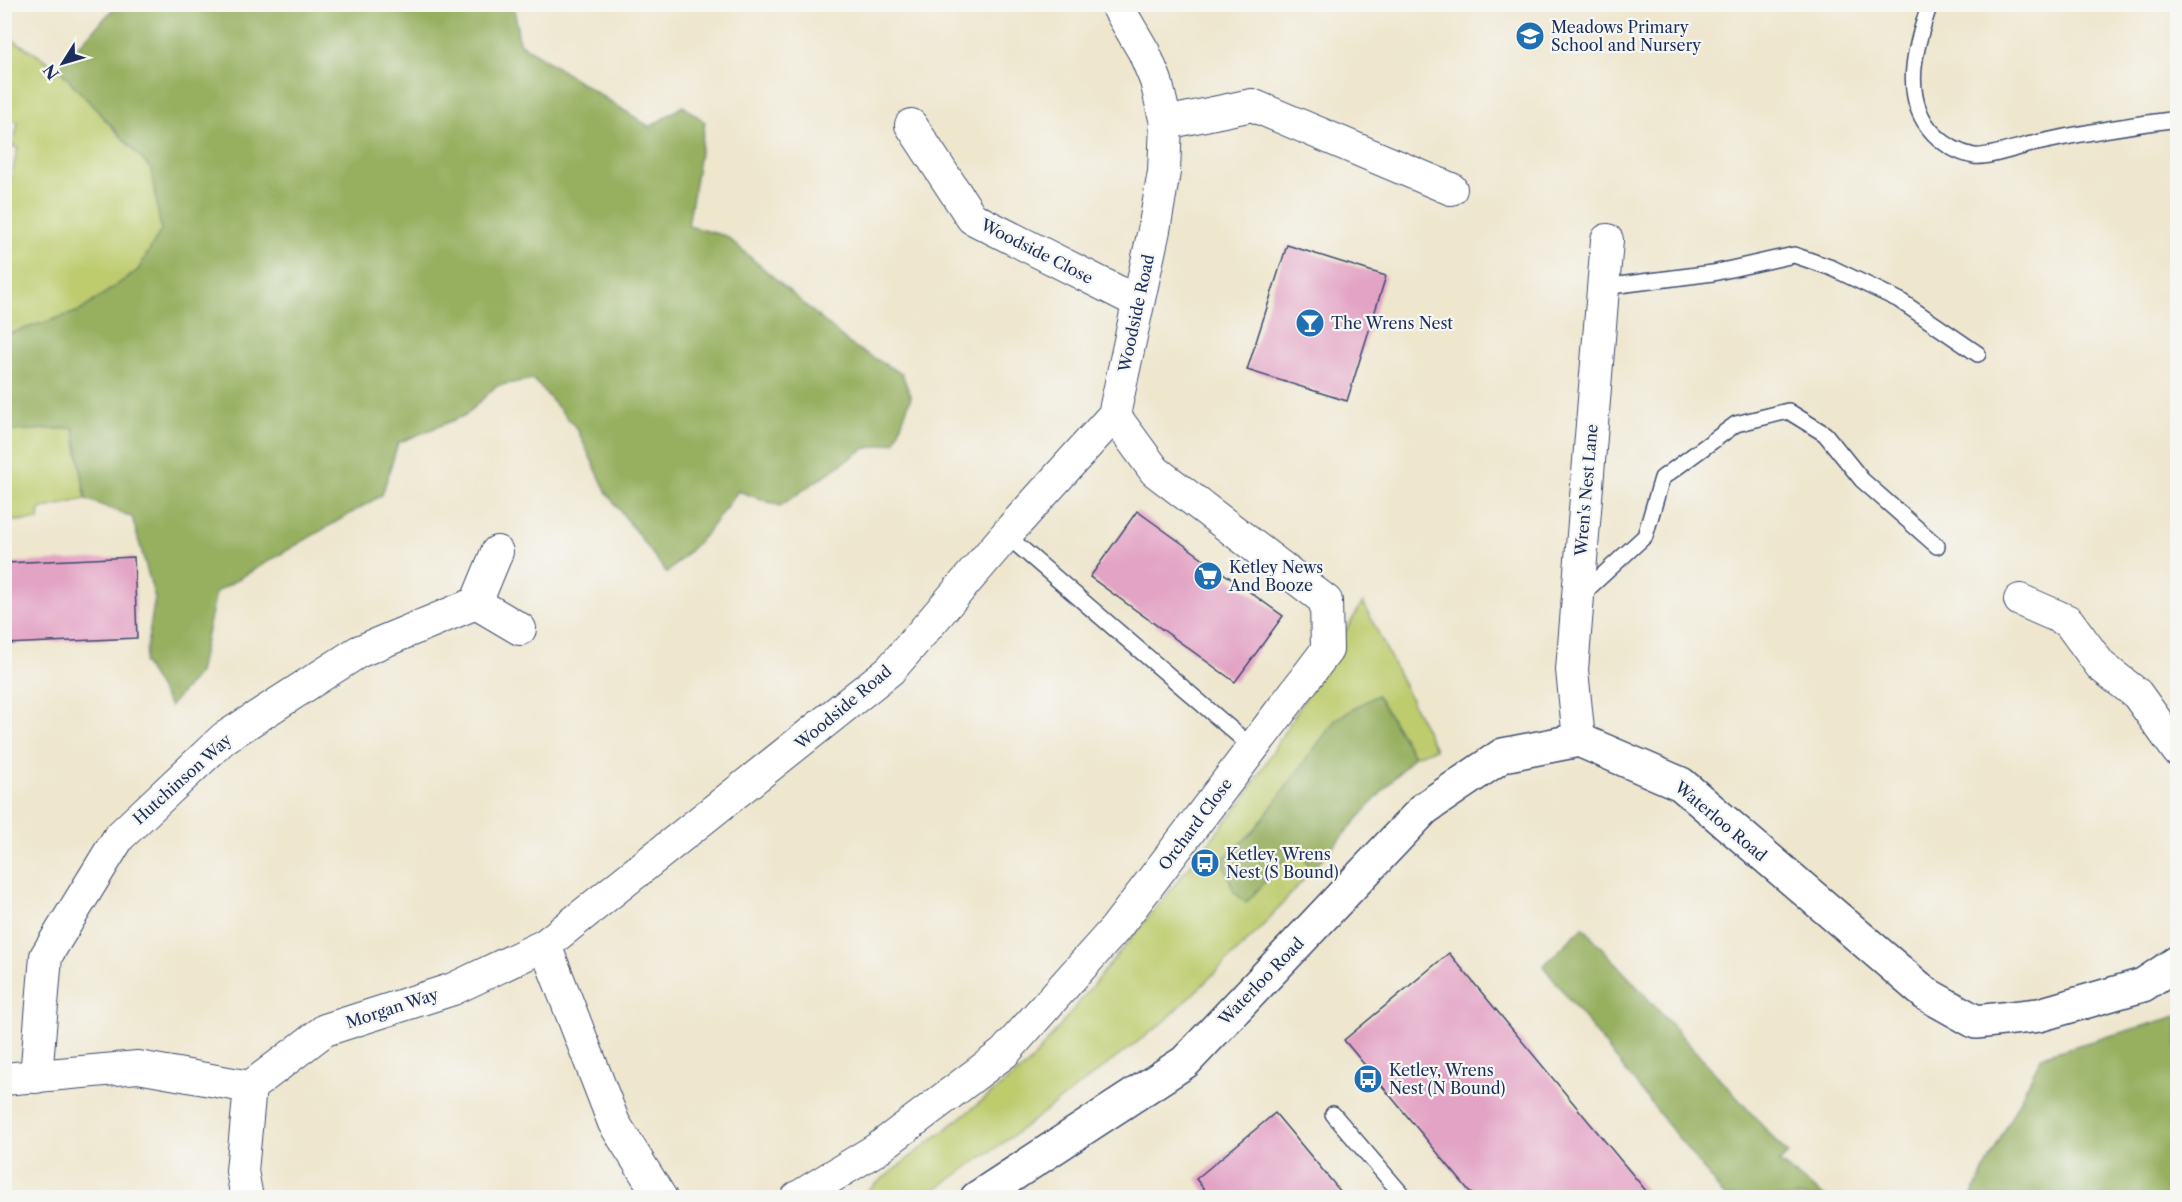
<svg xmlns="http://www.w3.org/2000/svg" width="2182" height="1202" font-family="'Libre Caslon Text',serif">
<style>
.green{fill:#becc6e;stroke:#6c7e66;stroke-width:1.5}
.forest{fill:#96b061;stroke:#587060;stroke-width:1.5}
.building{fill:#e3a3c4}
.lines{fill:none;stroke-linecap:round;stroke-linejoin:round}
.service-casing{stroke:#3b4a6f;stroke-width:18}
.minor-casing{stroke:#3b4a6f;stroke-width:34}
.tertiary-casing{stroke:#3b4a6f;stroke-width:36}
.service{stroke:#fff;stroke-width:15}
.minor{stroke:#fff;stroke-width:32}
.tertiary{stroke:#fff;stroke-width:33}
.labels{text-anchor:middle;stroke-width:4.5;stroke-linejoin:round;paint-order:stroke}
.poi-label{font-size:16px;fill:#1b2f5e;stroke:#f6f6f2;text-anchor:start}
.street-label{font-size:16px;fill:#1b2f5e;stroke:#f6f6f2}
</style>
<rect width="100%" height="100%" fill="#f6f6f2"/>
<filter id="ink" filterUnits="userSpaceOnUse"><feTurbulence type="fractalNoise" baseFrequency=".0167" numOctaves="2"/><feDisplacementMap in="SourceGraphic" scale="12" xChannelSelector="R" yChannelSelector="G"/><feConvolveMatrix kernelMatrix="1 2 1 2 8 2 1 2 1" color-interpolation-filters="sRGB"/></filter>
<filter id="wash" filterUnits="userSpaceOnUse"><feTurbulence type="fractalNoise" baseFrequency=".008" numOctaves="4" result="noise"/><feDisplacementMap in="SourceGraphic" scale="24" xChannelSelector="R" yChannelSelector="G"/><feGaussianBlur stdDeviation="1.35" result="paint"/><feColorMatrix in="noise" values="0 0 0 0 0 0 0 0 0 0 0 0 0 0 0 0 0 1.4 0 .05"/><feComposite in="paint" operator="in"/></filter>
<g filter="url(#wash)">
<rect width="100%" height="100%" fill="#eee6cd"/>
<g class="green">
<path d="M4 34 58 68 151 169 162 230 138 270 80 311 5 335V202L18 148 13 147 18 122 5 119Z"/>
<path d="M74 428 86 499 40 509 39 520 5 521 4 431Z"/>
<path d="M1363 602 1435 749 1414 756 1377 696 1253 832 1222 860 1295 849 1313 869 1259 930 1164 1022 1003 1143 924 1197 858 1198 1029 1064 1244 799Z"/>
</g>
<g class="forest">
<path d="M117 5H510L515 11 519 43 650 127 683 106 705 122 688 226 726 236 851 345 902 374 911 397 895 442 864 449 780 506 738 491 706 534 667 573 607 493 577 429 533 379 496 386 466 415 398 443 382 495 216 592 199 673 170 706 144 663 155 598 132 517 86 499 74 428 5 431V335L80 311 138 270 161 230 151 169 58 68Z"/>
<path d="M1377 695 1414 756 1313 869 1295 849 1246 903 1234 892 1222 860 1253 832 1336 719Z"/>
<path d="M1583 927 1788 1154 1779 1162 1825 1197H1725L1543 966Z"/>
<path d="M2177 1016V1197H1971L2042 1056Z"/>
</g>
<g id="blocks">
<g class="building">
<path d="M1287 245 1386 276 1347 401 1247 370Z"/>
<path d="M1137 511 1283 616 1235 682 1090 577Z"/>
<path d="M134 557 137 638 5 644V563Z"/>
<path d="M1449 953 1652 1198H1475L1344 1040Z"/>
<path d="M1275 1113 1346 1198H1211L1196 1179Z"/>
</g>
</g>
</g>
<g filter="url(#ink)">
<use href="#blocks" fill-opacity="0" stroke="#3b4a6f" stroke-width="1.5"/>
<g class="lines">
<g class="service-casing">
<g id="service">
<path d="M1930 4C1915 46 1900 99 1934 134 1945 145 1959 153 1974 156 1987 158 2018 147 2032 144 2081 133 2129 125 2178 119"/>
<path d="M1603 287 1713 273 1794 255 1832 268 1899 300 1978 354"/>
<path d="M1006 535 1253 748"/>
<path d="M1580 596 1645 536 1662 478 1736 424 1788 411 1825 434 1862 480 1937 546"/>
<path d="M1333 1114 1405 1198"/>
</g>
</g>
<g class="minor-casing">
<g id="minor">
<path d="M1166 123 1252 105 1451 189"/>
<path d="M911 125 972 218 1138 302"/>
<path d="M2020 600 2068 621 2101 666 2137 694 2178 751"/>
<path d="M476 603 497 552"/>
<path d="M1579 740 1572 670 1607 240"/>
<path d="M36 1077 46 956 119 837 224 738 358 652 476 603 520 629"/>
<path d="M4 1079 138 1067 250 1087 325 1030 453 989 545 945"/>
<path d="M247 1198 242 1171 250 1087"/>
<path d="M661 1198 614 1123 545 945 890 670 1012 528 1114 415 1154 230 1164 172 1166 123 1156 81 1144 52 1116 4"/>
<path d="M797 1198 877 1149 1004 1053 1115 929 1327 650 1326 601 1155 471 1114 415"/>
</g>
</g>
<g class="tertiary-casing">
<path id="tertiary" d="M977 1198 1185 1062 1425 808 1503 755 1579 740 1681 784 1926 994 1976 1022 2039 1015 2143 985 2178 962"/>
</g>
<use href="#service" class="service"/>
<use href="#minor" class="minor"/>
<use href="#tertiary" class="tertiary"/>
</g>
</g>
<defs>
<g id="school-disc" transform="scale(1.5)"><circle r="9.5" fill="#1f6fb2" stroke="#f6f6f2"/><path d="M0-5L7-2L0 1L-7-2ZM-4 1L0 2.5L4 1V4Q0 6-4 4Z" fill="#fff"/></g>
<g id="bar-disc" transform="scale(1.5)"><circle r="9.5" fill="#1f6fb2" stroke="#f6f6f2"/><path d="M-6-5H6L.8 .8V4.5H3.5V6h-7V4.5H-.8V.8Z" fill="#fff"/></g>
<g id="supermarket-disc" transform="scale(1.5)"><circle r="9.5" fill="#1f6fb2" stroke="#f6f6f2"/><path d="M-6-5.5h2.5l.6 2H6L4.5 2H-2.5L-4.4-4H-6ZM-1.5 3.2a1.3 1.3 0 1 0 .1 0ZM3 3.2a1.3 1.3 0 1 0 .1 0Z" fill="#fff"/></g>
<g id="bus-disc" transform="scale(1.5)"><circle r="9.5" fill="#1f6fb2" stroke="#f6f6f2"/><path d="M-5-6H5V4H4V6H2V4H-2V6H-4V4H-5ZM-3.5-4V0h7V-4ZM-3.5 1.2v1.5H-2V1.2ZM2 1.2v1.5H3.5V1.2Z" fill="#fff"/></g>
</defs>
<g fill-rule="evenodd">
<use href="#school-disc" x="1530" y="36"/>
<use href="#bar-disc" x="1310" y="323"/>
<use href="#supermarket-disc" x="1208" y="576"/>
<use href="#bus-disc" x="1205" y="863"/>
<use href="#bus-disc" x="1368" y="1079"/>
</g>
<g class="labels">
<g class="poi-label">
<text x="1551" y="33">Meadows Primary<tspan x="1551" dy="18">School and Nursery</tspan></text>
<text x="1331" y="329">The Wrens Nest</text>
<text x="1229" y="573">Ketley News<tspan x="1229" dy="18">And Booze</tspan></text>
<text x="1226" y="860">Ketley, Wrens<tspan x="1226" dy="18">Nest (S Bound)</tspan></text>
<text x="1389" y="1076">Ketley, Wrens<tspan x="1389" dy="18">Nest (N Bound)</tspan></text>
</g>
<g class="street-label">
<text transform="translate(1037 251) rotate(27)" y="6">Woodside Close</text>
<text transform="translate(1136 313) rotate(-78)" y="6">Woodside Road</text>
<text transform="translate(1586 490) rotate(-85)" y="6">Wren's Nest Lane</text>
<text transform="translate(843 707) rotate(-40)" y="6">Woodside Road</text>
<text transform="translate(182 779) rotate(-42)" y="6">Hutchinson Way</text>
<text transform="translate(1721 821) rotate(40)" y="6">Waterloo Road</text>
<text transform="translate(1195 824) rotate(-53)" y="6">Orchard Close</text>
<text transform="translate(1261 981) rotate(-46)" y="6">Waterloo Road</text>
<text transform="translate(392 1008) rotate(-18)" y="6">Morgan Way</text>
</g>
</g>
<rect width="2182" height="1202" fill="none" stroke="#f6f6f2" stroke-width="24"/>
<g transform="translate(63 63) rotate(233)" stroke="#f6f6f2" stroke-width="4.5" paint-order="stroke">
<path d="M0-4.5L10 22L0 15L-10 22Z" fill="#1b2f5e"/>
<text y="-9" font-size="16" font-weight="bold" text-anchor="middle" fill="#1b2f5e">N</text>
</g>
</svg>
